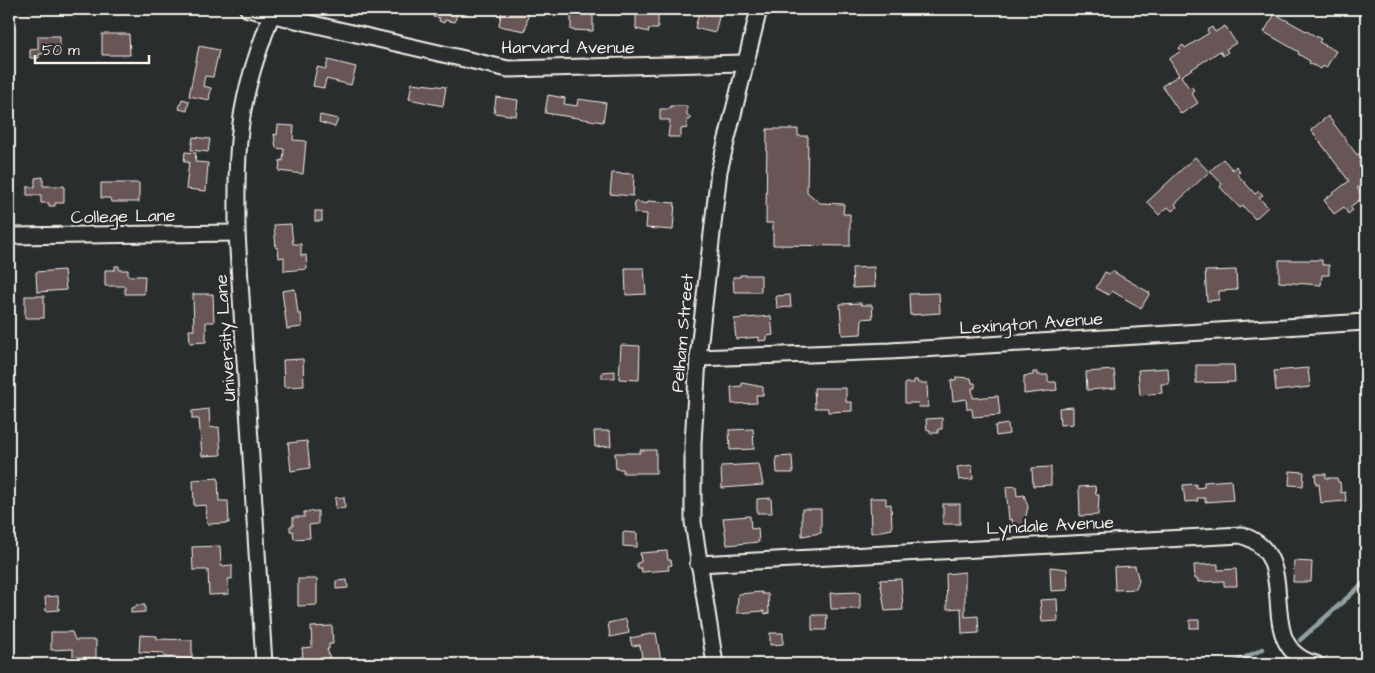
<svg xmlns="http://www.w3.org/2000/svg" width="1375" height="673" font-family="'Architects Daughter',sans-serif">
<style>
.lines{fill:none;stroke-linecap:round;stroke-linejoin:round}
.stream{stroke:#90a0a1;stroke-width:4.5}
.building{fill:#685554;stroke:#f4f1e8}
.minor-casing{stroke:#f4f1e8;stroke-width:19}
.minor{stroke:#2a2d2e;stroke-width:15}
.labels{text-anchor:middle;stroke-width:5;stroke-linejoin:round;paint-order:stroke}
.street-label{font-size:18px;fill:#f4f1e8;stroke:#2a2d2e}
</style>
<rect width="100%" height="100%" fill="#2a2d2e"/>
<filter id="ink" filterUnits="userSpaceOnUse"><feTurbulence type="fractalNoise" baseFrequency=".02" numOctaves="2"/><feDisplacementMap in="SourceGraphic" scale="10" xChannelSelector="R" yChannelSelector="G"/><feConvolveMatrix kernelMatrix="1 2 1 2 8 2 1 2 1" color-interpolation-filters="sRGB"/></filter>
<g filter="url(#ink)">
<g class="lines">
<g class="stream">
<path d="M1300 640 1366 581"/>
<path d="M1231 664 1263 649"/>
</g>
</g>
<g class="building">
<path d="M435 9H458L455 22 445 20 444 23 439 21 440 18 433 17Z"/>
<path d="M502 9 529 11 525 31 499 26Z"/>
<path d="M700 9H721L715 33 695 28Z"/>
<path d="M636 12H658V29H648L649 32 636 29Z"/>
<path d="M571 13H593V31L571 30Z"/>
<path d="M1275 14 1321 39 1319 42 1336 51 1326 68 1323 66 1321 69 1309 63 1310 61 1298 54 1299 52 1264 32Z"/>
<path d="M1225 26 1236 43 1226 49 1228 52 1223 56 1220 51 1181 76 1189 88 1191 86 1194 90 1191 92 1198 103 1181 114 1162 86 1179 75 1169 59 1181 51 1179 48 1183 45 1185 48 1209 33 1207 30 1212 27 1215 32Z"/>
<path d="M102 34H129L130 55H102Z"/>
<path d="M38 36H60V53L39 54V58H30V50L38 49Z"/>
<path d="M199 46 219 50 213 77 205 76 203 86 211 88 209 100 189 96Z"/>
<path d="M328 60 356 67 351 85 326 79 324 88 313 86 317 67 326 69Z"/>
<path d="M412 83 446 87 443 106 409 99Z"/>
<path d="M548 95 565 98 564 104 577 106 578 99 606 103 603 122 545 113Z"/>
<path d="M496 97 518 100 516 116 494 113Z"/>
<path d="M182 99 189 101 187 111 179 109Z"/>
<path d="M670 106H687V116H690V120H687V128L681 129V137H668L670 120H660V109H670Z"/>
<path d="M320 115 338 119 335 127 319 122Z"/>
<path d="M1328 116 1357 155 1360 153 1364 158 1359 162 1364 170 1358 175 1364 183 1357 188 1363 197 1350 207 1353 210 1348 214 1344 207 1334 214 1324 200 1349 181 1311 130Z"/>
<path d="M278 125 294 126 293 140 306 141 303 174 279 171 280 160 283 161 284 149 276 148 274 134 277 135Z"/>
<path d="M767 129H798V136H808L807 192 820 203 844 204 843 214H850V246L773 245V223H766Z"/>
<path d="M193 137 210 139 208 152 191 150Z"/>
<path d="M185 152 196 153 195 162 208 163 206 191 186 189 189 162H184Z"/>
<path d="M1195 157 1209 172 1175 204 1177 207 1172 211 1168 207 1159 215 1147 202Z"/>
<path d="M1223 159 1233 170 1236 166 1240 171 1237 174 1255 194 1259 191 1263 195 1259 198 1268 207 1255 219 1243 206 1240 208 1220 187 1222 184 1210 171Z"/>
<path d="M612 173 634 174 633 196 610 194Z"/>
<path d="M43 177V186H64V203H55V206H49V203H41V195H27V187H35V178Z"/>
<path d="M101 183H139V202H111L110 198H101Z"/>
<path d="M635 201 647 204 648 201 675 203 673 230 646 228 647 214 634 213Z"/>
<rect x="315" y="211" width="7" height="10"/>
<path d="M291 224 293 244H301V256L306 255 307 269 284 271V257L279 258 278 248H276L274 225Z"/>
<path d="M1279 260H1322V265H1329V275H1322L1321 285 1279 282Z"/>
<path d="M115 266H119V270H128V276H145L144 294H125V286H105V270H115Z"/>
<path d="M874 267 875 287 853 288 852 268Z"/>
<path d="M625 268H644L646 294 626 295Z"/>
<path d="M64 270 66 290 37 292 36 272Z"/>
<path d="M1236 270 1237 290 1219 291V300L1207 301 1205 271Z"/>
<path d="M1112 271 1150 293 1141 308 1112 291 1109 295 1096 288 1105 272 1110 274Z"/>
<path d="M740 275H761V292H734L733 277H740Z"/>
<path d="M295 289 298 314H301L302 327 287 329 282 291Z"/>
<path d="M939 293 940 313 910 315 909 294Z"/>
<path d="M193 294H213L214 322H206V342L190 343 189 330H194Z"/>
<path d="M790 295 791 307 777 308 776 296Z"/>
<rect x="25" y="296" width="19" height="22"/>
<path d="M861 303V305H872L873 318 862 319 861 334 842 335 840 304Z"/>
<path d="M771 316 773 335 767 336V340L759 341V337L736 339 734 319Z"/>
<path d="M621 345 640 346 639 380 619 379Z"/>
<path d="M303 359 304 386 284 387 283 360Z"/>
<path d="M1196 365H1234L1235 382 1196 383Z"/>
<path d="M1168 368 1169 384H1161L1162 393 1140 395 1138 370Z"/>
<path d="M1308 368 1310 387 1276 391 1274 371Z"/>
<path d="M1114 370 1116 388 1087 390 1086 372Z"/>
<path d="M615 371V378H602V372Z"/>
<path d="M1033 372H1038V375H1048V382H1056L1057 390 1024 394V376L1033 375Z"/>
<path d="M956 377 971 378 972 383H975V388H972L973 398 998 396 1000 415 973 417 972 409H967L966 399 953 401 951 380H956Z"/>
<path d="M914 380H917L918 383H927L928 407H919L918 403H905V383H914Z"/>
<path d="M742 383 763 387V395H756L757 403 732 404 731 387 742 386Z"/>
<path d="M814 388H846V402H852V411L828 412V408H815Z"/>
<path d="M1073 407V424L1060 425 1059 408Z"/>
<path d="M209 409 210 428 219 427 221 455 202 456 199 419H192V411Z"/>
<path d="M942 418V429H938V433H930V430H927L926 419Z"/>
<path d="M1008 424 1009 434 996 436 995 426Z"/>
<path d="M753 429 754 449 730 450 729 430Z"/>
<path d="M594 431H610L611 446 595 447Z"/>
<path d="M307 441 310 468 291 471 288 443Z"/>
<path d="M640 450H656V473H623V469H616L615 453H640Z"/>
<path d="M792 456 793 473H777L776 457Z"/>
<path d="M759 464 763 485 722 488 721 466Z"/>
<path d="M972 465 973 479 959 480 957 467Z"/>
<path d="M1051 467V485L1033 486 1032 468Z"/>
<path d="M1290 471 1304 472 1303 486 1289 485Z"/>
<path d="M1315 474H1326V478H1337L1338 482H1340L1341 493 1345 492 1346 501 1321 503 1319 484H1316Z"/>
<path d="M218 478 219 501H228L229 523 207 524 206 505 194 506 193 480Z"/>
<path d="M1231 480 1233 500 1205 502V498H1197L1198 501 1185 502 1183 485 1196 484V488L1204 487V482Z"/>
<path d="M1016 486 1017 496 1024 495 1028 507 1024 525 1013 526 1012 519 1009 520 1006 487Z"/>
<path d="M1095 486 1096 495H1099L1098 515 1080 516 1079 487Z"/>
<path d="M344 497 345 508 336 509 335 498Z"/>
<path d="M771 498 772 513H757V499Z"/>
<path d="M870 498H886V505L891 504 892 529 871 533Z"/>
<rect x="943" y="504" width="17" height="20"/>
<path d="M802 509H821V533L802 536Z"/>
<path d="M318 511V524L309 525 310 538 294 539 293 531H290V526H293V517H304V512Z"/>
<path d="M750 516 751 529 758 528 759 542 727 545 723 518Z"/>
<path d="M623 532 637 533V547L623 546Z"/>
<path d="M220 546 221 566 232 565V579H228L229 594 209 595 208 570H193L192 547Z"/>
<path d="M667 551 668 560H671L672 565 668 566 669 570 642 572 641 568H637V563L641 562 640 553Z"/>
<path d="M1294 561 1312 562 1311 582H1293Z"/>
<path d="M1218 564V570L1236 569 1237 586H1224V581L1198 582V579H1195L1194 565Z"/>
<path d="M1135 566 1139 581 1136 589 1115 590 1114 567Z"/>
<path d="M1050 567 1067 569 1068 590 1051 591Z"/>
<path d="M965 572V617L978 616 979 633 962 634 961 608 947 609 946 574Z"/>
<path d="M298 579H317V605L298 606Z"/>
<path d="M901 579 903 610 885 611 880 580Z"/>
<path d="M347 580 348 588 336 589V581Z"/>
<path d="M762 592V594H768L769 613 765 614 764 611 737 613 738 594Z"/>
<path d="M860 592V609H831L830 593Z"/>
<path d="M58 596 59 610 46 611 45 597Z"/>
<path d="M1057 599 1058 621 1042 622 1040 600Z"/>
<path d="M136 605H145V612L131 613V608L136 607Z"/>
<path d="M812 615H827L826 630H812Z"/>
<path d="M626 619 629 633 610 637 608 623Z"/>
<rect x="1190" y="620" width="9" height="8"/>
<path d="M332 626 333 644H329V649H327L330 658H328V664L300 663V657H303L302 648 312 647 311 627Z"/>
<path d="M51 632H72L75 640H96V658L73 657V649L51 650Z"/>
<path d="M656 633 661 661 643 664 640 645 632 646 630 638Z"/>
<path d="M770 633H783V644L770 645Z"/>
<path d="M140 635 157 636V639L192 640V659L164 657V653L139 652Z"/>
<path d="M9 636H14L12 655 9 654Z"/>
</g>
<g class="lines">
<g class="minor-casing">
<g id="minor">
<path d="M248 9 508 69 744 63"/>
<path d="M9 236 237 233"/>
<path d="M698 358 890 351 1366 322"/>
<path d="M698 564 1241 535C1308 556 1248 647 1316 664"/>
<path d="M264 664 237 233C237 197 236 159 241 123 246 84 259 49 272 13"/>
<path d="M715 664 693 522V443L698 358 719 171 759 9"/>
</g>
</g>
<use href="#minor" class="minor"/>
</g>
</g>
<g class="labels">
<g class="street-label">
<text x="568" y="53">Harvard Avenue</text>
<text transform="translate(123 216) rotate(-1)" y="6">College Lane</text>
<text transform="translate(1031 323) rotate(-4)" y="6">Lexington Avenue</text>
<text transform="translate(682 333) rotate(-85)" y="6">Pelham Street</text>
<text transform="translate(225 338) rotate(-94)" y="6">University Lane</text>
<text transform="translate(1050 525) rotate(-3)" y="6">Lyndale Avenue</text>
</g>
</g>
<rect width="1375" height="673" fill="none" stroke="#2a2d2e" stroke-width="30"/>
<rect x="15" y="15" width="1345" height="643" fill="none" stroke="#f4f1e8" stroke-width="2" filter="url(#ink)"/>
<path d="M35 55v8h114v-8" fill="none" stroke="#f4f1e8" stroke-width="2.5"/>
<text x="42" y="55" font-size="15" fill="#f4f1e8" stroke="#2a2d2e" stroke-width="4" paint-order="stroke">50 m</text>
</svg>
